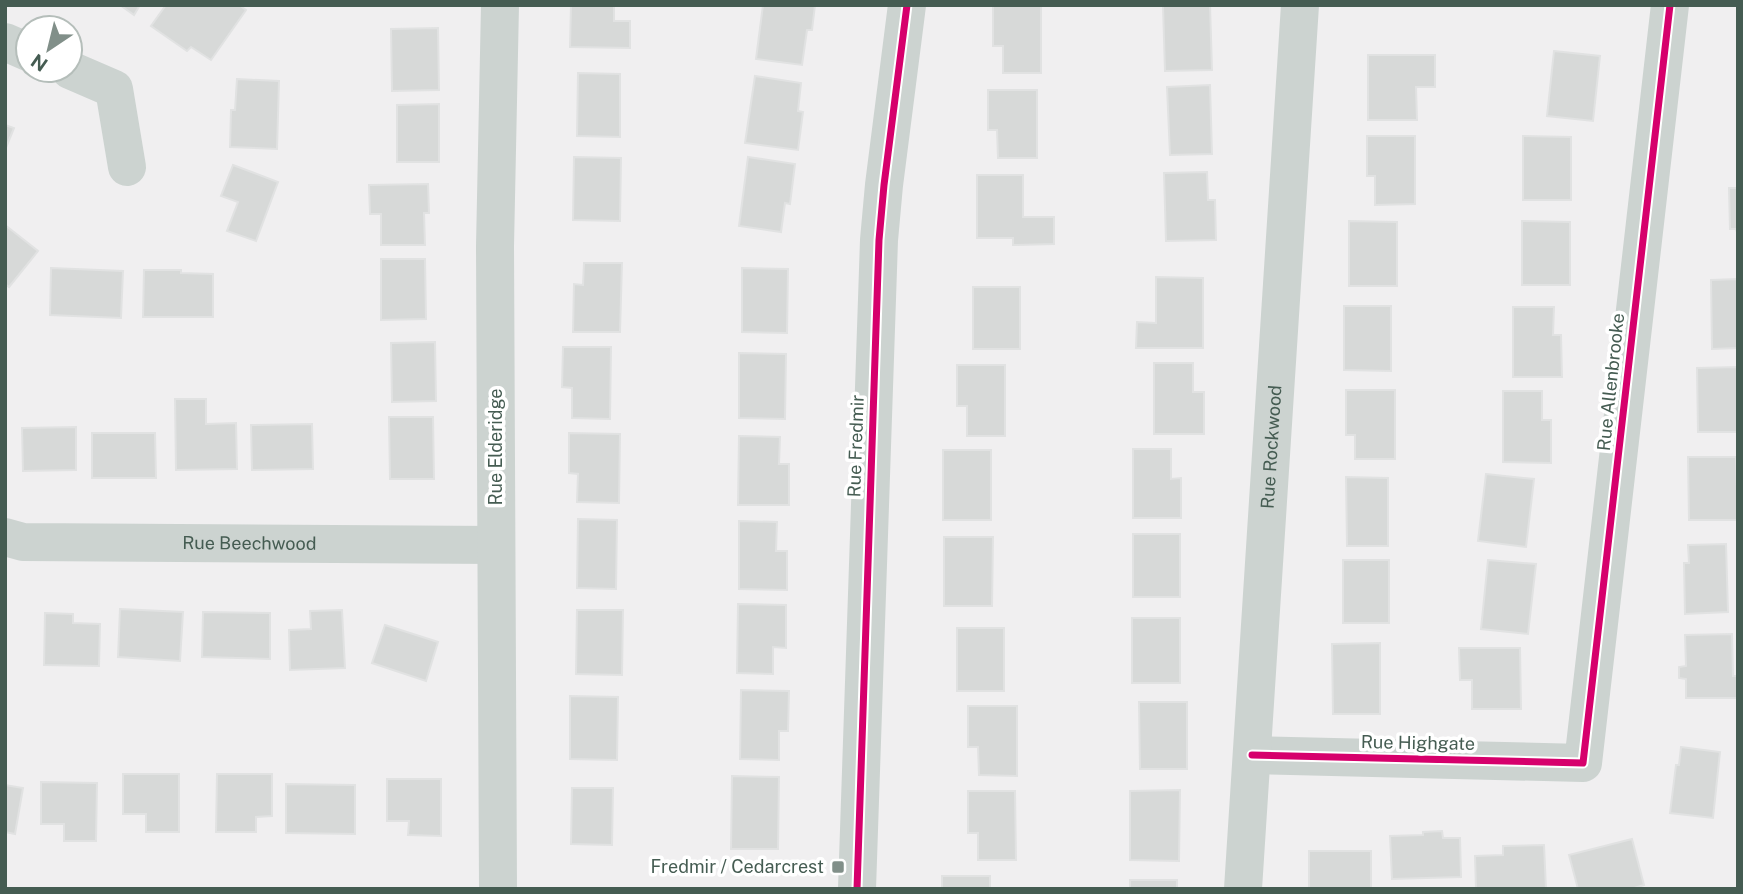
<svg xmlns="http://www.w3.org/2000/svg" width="1743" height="894" font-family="'Public Sans',sans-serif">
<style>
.building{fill:#d7d9d8;stroke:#e1e2e2;stroke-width:2}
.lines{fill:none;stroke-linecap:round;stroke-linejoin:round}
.minor{stroke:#ccd3d0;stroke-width:38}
.cycleway-casing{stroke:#fff;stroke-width:11}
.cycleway{stroke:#d6006c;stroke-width:7}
.poi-dot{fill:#818f89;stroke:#fff;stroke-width:2.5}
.labels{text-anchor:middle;stroke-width:7;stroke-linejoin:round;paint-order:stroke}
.street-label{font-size:18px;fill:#455c52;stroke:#fff}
.poi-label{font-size:18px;fill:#455c52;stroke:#fff;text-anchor:end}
</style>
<rect width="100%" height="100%" fill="#f0eff0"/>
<g class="building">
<path d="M120 5H140L134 15Z"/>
<path d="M166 5H239L246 10 211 60 191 47 187 51 151 26Z"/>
<path d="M571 5H614V21H630V48L570 47Z"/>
<path d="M763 5H815L812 30H807L802 65 756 59Z"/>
<path d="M993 5H1041V73H1003V46H993Z"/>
<path d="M1210 5 1212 70 1165 71 1163 6Z"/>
<path d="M438 28 439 90 392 91 391 29Z"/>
<path d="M1554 51 1600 56 1593 121 1547 116Z"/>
<path d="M1368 55H1435V87H1416L1417 120H1368Z"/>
<path d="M578 73 620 74V137L577 136Z"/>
<path d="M755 76 801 83 798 111 803 112 798 150 745 143Z"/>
<path d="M237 79 279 81 277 149 230 147 231 110H235Z"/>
<path d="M1210 85 1212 154 1170 155 1167 87Z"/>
<path d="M988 90H1037V158H998L997 130H988Z"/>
<path d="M439 104V162H397V105Z"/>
<path d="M5 125 14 128 5 150Z"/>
<path d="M1367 136H1415V204L1375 205V176H1367Z"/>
<path d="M1523 136 1571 137V200H1523Z"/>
<path d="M574 157 621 158 620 221 573 220Z"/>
<path d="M748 157 795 164 790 204 785 203 781 232 739 226Z"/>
<path d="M233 165 278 182 256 241 227 231 238 202 221 196Z"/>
<path d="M1207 172 1208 200H1215L1216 240 1166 241 1164 173Z"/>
<path d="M977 175H1023V217H1054V244L1013 245V238H977Z"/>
<path d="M428 184 429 213H424L425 245H381V214H370L369 185Z"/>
<path d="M1729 188H1738V235L1736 229H1730Z"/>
<path d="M1349 221 1397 222V286H1349Z"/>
<path d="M1522 221 1570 222V285H1522Z"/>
<path d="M5 225 38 251 9 287 5 284Z"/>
<path d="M381 259H425L426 319 381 320Z"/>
<path d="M584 263H622L620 332H573L574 284 583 285Z"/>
<path d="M51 268 123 271 121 318 50 315Z"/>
<path d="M742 268 788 269 787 333 742 332Z"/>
<path d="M144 270H181V273L213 274V317H143Z"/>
<path d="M1156 277 1203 278V348H1136L1137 322 1156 323Z"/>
<path d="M1738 279V348L1712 349 1711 280Z"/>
<rect x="973" y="287" width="47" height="62"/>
<path d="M1344 306H1391V371L1344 370Z"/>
<path d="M1513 307H1554L1553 335H1561L1562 377H1513Z"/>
<path d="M435 342 436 401 392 402 391 343Z"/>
<path d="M563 347H611L610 419 572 418V388L562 387Z"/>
<path d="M739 353 786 354 785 419 739 418Z"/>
<path d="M1154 363H1193V392H1204V434H1154Z"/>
<path d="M957 365H1005V436H967V406H957Z"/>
<path d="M1738 367V432H1698L1697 368Z"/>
<path d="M1346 390H1395V459H1355V435H1346Z"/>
<path d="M1503 391H1542V420H1551V463L1503 462Z"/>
<path d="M175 399H206V424L236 423 237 469 176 470Z"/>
<path d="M389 417H433L434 479H390Z"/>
<path d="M312 424 313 469 252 470 251 425Z"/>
<path d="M76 427V470L23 471 22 428Z"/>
<path d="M92 433H155L156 478H92Z"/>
<path d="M569 433 620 434 619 503 577 502 578 474 569 473Z"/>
<path d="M739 436 780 437 779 464H789V505H738Z"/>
<path d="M1133 449H1171V479L1181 478V518H1133Z"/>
<rect x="943" y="450" width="48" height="70"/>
<path d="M1688 457H1736L1738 520H1689Z"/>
<path d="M1486 474 1534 479 1526 547 1478 541Z"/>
<path d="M1346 477 1388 478V546H1347Z"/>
<path d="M578 519 617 520 616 589 577 588Z"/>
<path d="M739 521 777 522 776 551H787V590L739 589Z"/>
<rect x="1133" y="534" width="47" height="63"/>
<path d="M944 537H993L992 606H944Z"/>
<path d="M1726 544 1728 612 1685 614 1684 563H1689L1688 545Z"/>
<rect x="1343" y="560" width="46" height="63"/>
<path d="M1488 560 1536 564 1528 634 1481 629Z"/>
<path d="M738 604 786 605V648L773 647V674L737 673Z"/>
<path d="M120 609 183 612 180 661 118 657Z"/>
<path d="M342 610 345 668 290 670 289 630 311 629 310 611Z"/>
<path d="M577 610H623L622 675 576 674Z"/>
<path d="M203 612 270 613V659L202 657Z"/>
<path d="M45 613 73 614V623L100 624 99 666 44 665Z"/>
<rect x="1132" y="618" width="48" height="65"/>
<path d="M385 625 438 642 426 681 372 663Z"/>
<rect x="957" y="628" width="47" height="63"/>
<path d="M1732 634 1733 676H1738V698H1686V679L1679 678V667L1686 666 1685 635Z"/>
<path d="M1380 643V714H1333L1332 644Z"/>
<path d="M1459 648H1520L1521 709H1472V680H1460Z"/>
<path d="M741 690 789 691 788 731H779V760L740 759Z"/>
<path d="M570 696 618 697 617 760 570 759Z"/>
<path d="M1139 702H1187V769H1140Z"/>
<path d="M968 706H1017V776L979 775 978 747H968Z"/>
<path d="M1681 747 1720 752 1713 818 1670 813 1676 765H1679Z"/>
<path d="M123 774H179V832H146V814H123Z"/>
<path d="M217 774H272V816L256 817V832H216Z"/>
<path d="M732 776 779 777 778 849H731Z"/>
<path d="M387 779H441V836L408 835 409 821H387Z"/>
<path d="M41 782 97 783 96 841H64V824H41Z"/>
<path d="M286 784 355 785V834L286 833Z"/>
<path d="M5 785 23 788 15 834 5 832Z"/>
<path d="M572 788H613L612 845 571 844Z"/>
<path d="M1180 790 1179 861 1130 860V791Z"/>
<path d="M968 791H1015L1016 860H978V833H968Z"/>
<path d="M1442 831 1443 838H1460L1461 877 1392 879 1390 836 1423 835V832Z"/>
<path d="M1632 839 1644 885 1631 889H1578L1569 855Z"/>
<path d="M1544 845 1546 889H1476L1475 856 1503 855V846Z"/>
<rect x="1309" y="851" width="62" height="38"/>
<rect x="942" y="876" width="48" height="13"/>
<rect x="1130" y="880" width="47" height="9"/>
</g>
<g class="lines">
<g class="minor">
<path d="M5 42 28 52"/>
<path d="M70 70 114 89 127 167"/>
<path id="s1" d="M5 537 23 542 496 545"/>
<path d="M1252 755 1583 763 1670 5"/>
<path d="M498 889 495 246 500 5"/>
<path d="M857 889 879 240 884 185 907 5"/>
<path id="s2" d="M1243 889 1300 5"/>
</g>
<g class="cycleway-casing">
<g id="cycleway">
<path d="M1252 755 1583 763 1670 5"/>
<path d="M857 889 879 240 884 185 907 5"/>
</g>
</g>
<use href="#cycleway" class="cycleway"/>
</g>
<rect class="poi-dot" x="831" y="860" width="14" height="14" rx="3.5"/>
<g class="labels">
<g class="street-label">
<text transform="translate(1611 382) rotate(-84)" y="6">Rue Allenbrooke</text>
<text transform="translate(856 446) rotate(-88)" y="6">Rue Fredmir</text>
<text transform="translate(496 447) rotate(-90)" y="6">Rue Elderidge</text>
<text dy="6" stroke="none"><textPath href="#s2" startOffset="443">Rue Rockwood</textPath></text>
<text dy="6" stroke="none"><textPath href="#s1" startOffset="245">Rue Beechwood</textPath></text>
<text transform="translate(1418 743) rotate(1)" y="6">Rue Highgate</text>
</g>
<g class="poi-label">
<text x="824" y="873">Fredmir / Cedarcrest</text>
</g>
</g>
<rect width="1743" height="894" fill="none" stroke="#455c52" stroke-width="14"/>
<g transform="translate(49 49) rotate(215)"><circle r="33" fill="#ffffff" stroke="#b5beba" stroke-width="2"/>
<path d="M0-5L12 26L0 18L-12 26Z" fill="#818f89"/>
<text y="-10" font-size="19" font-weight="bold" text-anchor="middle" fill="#455c52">N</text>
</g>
</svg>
